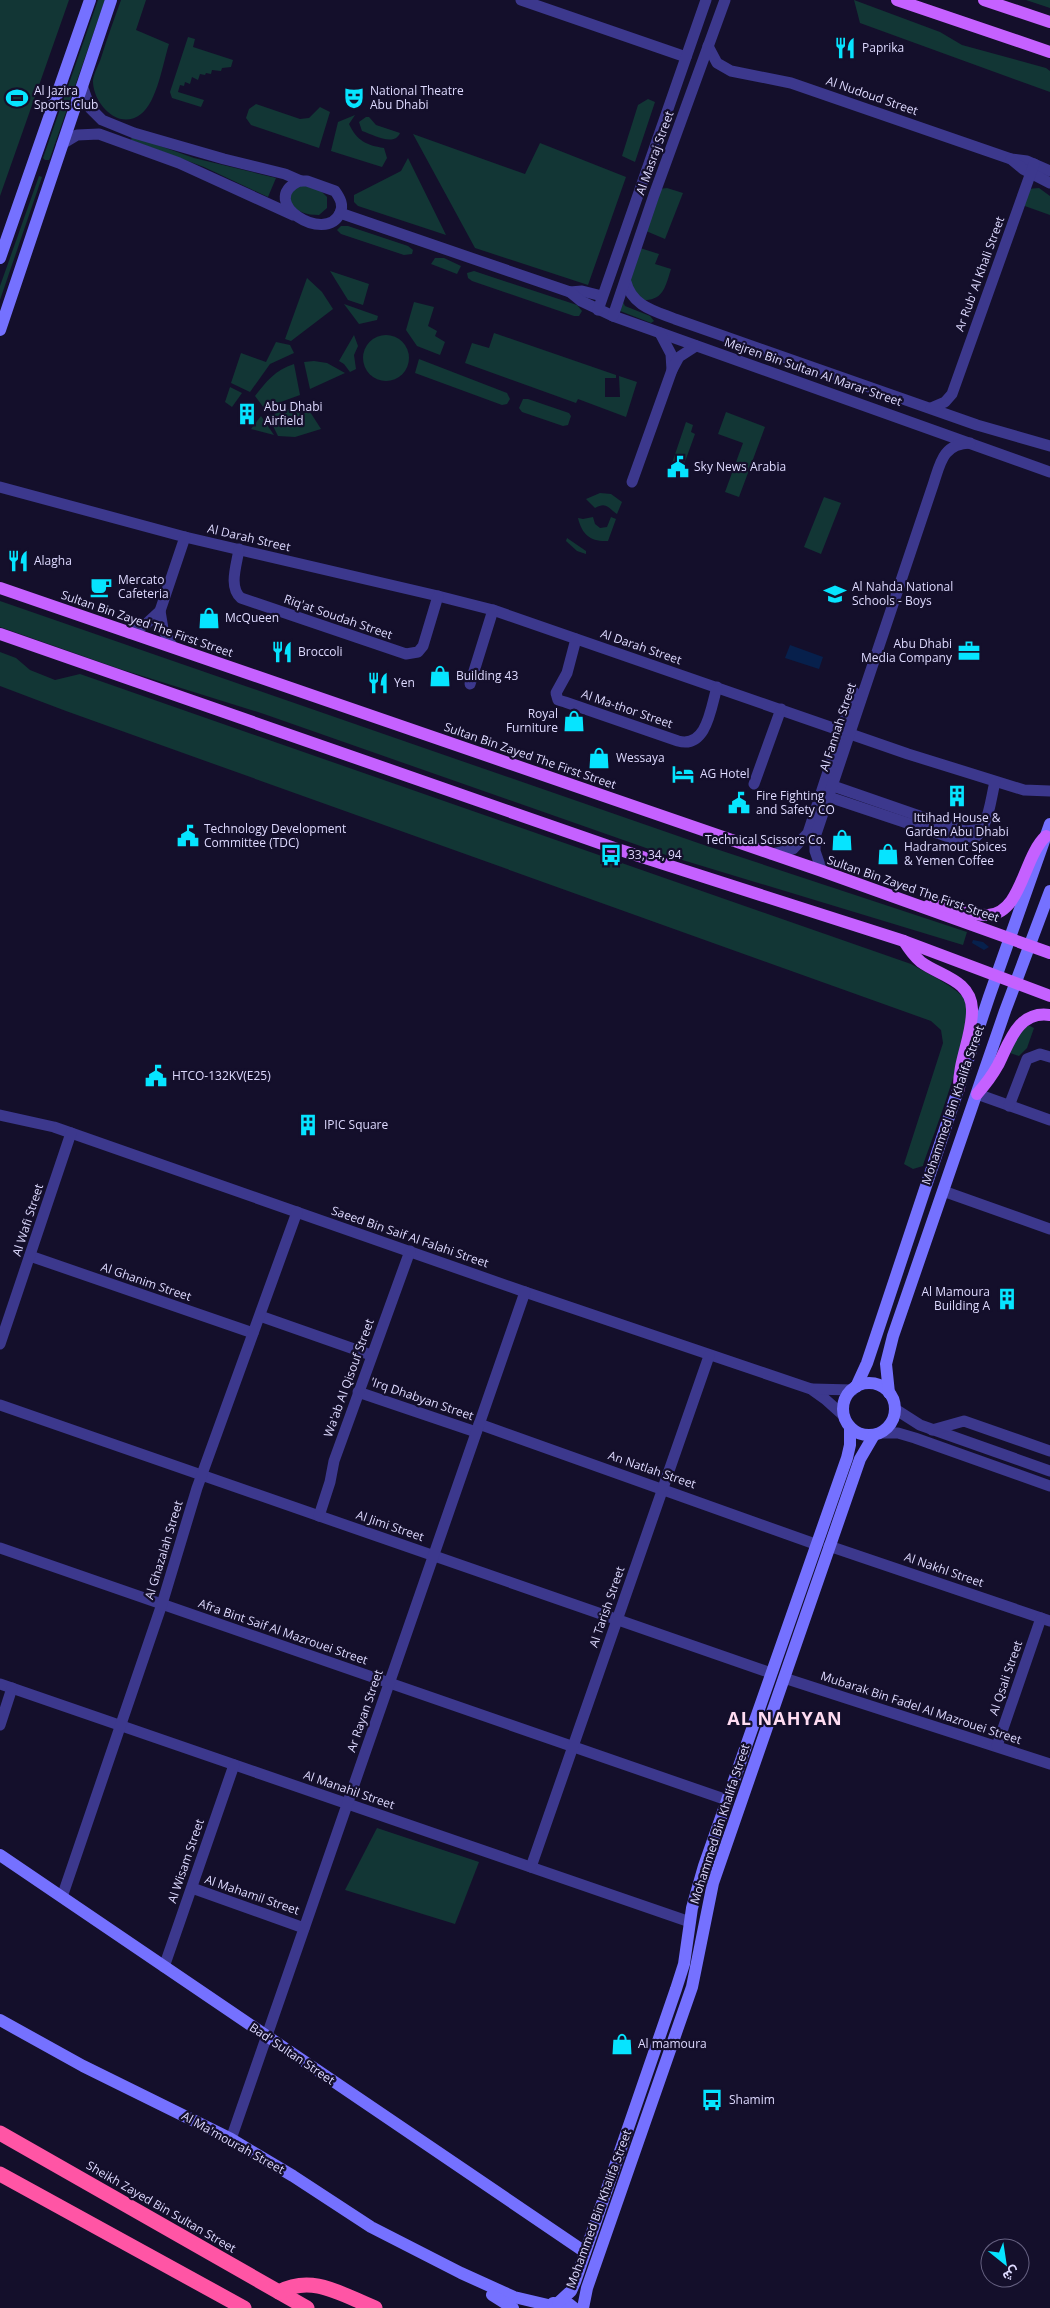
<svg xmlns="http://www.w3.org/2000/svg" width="1050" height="2308" font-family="'Open Sans',Vazirmatn,sans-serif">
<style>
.green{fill:#123635}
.water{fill:#07204c}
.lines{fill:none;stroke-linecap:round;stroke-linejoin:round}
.street{stroke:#3c388d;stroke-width:11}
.secondary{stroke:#7571ff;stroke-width:12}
.primary{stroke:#c561ff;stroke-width:12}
.highway{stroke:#ff55a5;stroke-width:15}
.labels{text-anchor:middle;stroke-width:4.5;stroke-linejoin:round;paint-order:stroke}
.poi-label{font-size:12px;fill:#dedaff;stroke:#140f2b;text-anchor:start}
.street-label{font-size:12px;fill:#dedaff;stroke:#140f2b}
.district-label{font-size:18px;font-weight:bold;letter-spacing:1px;fill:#ffdcf2;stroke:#140f2b}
</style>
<rect width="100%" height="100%" fill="#140f2b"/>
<g class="green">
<path d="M0 0H69L0 196Z"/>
<path d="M98 0H105L50 158 49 160H45L43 158Z"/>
<path d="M121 0H146L136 30 169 44C163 63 157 102 141 114 119 132 92 103 93 80 94 73 99 64 101 58 107 39 114 19 121 0Z"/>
<path d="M854 0 940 32 962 45 1046 68 1050 71V92L860 23Z"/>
<path d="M1026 0H1050V8Z"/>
<path d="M188 37 195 39 193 47 233 60 231 67 222 68 221 71 212 70 211 74 206 73 205 75 200 74 198 80 192 77 190 84 185 82 184 86 180 85 178 92 204 100 201 107 172 98 170 92Z"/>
<path d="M648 99 655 102 635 162 622 156 638 105Z"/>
<path d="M256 104 300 119 309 118 320 107 330 112 319 148 251 125 246 118 249 109Z"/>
<path d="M355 115 349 124C357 141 366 145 384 148L387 158 382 167 331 151 338 122Z"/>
<path d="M366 117H369L376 125 400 133C394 147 374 135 362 131L359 122Z"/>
<path d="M413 134 525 174 540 143 626 177 588 285 475 248Z"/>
<path d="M132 136 194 158 276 178 268 197 204 167 131 140Z"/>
<path d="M408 158 446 235 358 206 354 202V195L401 171Z"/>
<path d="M39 176 42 177 0 300V286Z"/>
<path d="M303 184 320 190 327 197V208L319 215C306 215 297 212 288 202L293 186Z"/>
<path d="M667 188 683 193 665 239 646 231 659 189Z"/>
<path d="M1039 188 1050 196V215L1022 205 1027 189Z"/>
<path d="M341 226H348L408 246 413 250 412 254 404 255 341 234 337 230Z"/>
<path d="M640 248 659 254 655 264 671 269C664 292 662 302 636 300L626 289Z"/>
<path d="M435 258H444L461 266 457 274 431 264Z"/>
<path d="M330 271 369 284 363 305 348 300Z"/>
<path d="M474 271 577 305 582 311 579 316H574L472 281 468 278 467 273Z"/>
<path d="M307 278 322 292 333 309 291 341 285 339Z"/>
<path d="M622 300 625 306 650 316 654 321 651 323 615 309Z"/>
<path d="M414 302 434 307 428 326 437 331 435 336 445 342 440 355 417 346 406 330Z"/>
<path d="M344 304 378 316 377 320 359 324Z"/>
<path d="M494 333 616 375V378H605V397H620L619 376 637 382 626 417 578 399 576 403 465 363 472 343 489 348Z"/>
<path d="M354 335 358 346 354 355 356 369 350 372 344 364 339 361Z"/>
<circle cx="386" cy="358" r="23"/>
<path d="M276 342 290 345 294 353 270 364 250 392 231 383 241 353 266 362Z"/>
<path d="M419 359 507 393 510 399 507 404 502 405 415 373Z"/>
<path d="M314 361 327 363 345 373 310 389 304 362Z"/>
<path d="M294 364 300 395 264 408 255 396C267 381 275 370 294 364Z"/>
<path d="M230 387 242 393 232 407 225 402Z"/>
<path d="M523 399H528L569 413 571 416 568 425 563 426 522 412 519 408Z"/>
<path d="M305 404 321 429 295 437 278 436 268 416Z"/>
<path d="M726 412 765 427 739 497 725 492 743 443 718 434Z"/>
<path d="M261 416 274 435 251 429Z"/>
<path d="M686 422 693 425 691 432 695 434 682 470 690 473 688 478 669 472Z"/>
<path d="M600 493 611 494 622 502 617 514C609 509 607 501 595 508L586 499Z"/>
<path d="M824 497 841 503 821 554 804 547Z"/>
<path d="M593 517 595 524 600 528 607 527 611 517 616 519 608 541C591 542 582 535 578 518L583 519Z"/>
<path d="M567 538 586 551V554L577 551 566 541Z"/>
<path d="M0 601 701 844 967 932 963 945 666 855 264 714 117 668 0 627Z"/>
<path d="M0 652 16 658 30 670 55 680 80 674 911 964C924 972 959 988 965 1000 977 1024 933 1136 923 1166L913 1169 904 1164 943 1043 941 1030 931 1021 66 711 0 686Z"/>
<path d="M1026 1024 1034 1028 1027 1048 1019 1056 1010 1053 1020 1031Z"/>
<path d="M377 1828 479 1862 455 1924 345 1890Z"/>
</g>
<g class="water">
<path d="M790 645 823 657 819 669 785 658Z"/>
<path d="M973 940 983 942 989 947 984 950 972 943Z"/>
</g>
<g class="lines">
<g class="street">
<path d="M521 0 686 57"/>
<path d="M708 46 717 63 731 71 791 83 1011 159 1027 161 1050 171"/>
<path d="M82 85 90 108 102 120 134 133 224 159 285 174 301 181"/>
<path d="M62 144 77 135 99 134 179 163 293 215"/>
<path d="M1011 159 1023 169 1050 183"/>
<path d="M299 181H307L335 191C340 198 344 205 340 213 326 245 256 202 299 181Z"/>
<path d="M340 213 570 292 582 291 602 296"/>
<path d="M626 282C632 306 655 311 675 319L977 425 1050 446"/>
<path d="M570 292 581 301 613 316 1050 472"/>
<path d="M598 310 706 0"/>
<path d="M613 316 654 195 725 0"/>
<path d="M660 333 671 354 672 370"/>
<path d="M931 408 945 402 952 394 1034 164"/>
<path d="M632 482 672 370 679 357 696 346"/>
<path d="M0 487 185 537 438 596 493 610 908 754 1024 790 1050 791"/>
<path d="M239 549C237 564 228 587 241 598L406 654 418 652 423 646 438 596"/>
<path d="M160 611 163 629 172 646"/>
<path d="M129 633 146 624 160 611 185 537"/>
<path d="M576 639 567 673 556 693 558 700 565 702 678 741C707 749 711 707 717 687"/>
<path d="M470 684 493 610"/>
<path d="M754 784 781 709"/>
<path d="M833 786 957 829 966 831 982 829"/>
<path d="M829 797 964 842C988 840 990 801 995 782"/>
<path d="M771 854 793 849 808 833 854 692"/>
<path d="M822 871 815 851V837L931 491C940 467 940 444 970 443"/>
<path d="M977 1094 1050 1120"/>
<path d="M1009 1106 1027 1059 1040 1054 1050 1057"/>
<path d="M0 1115 54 1127 525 1292 811 1389 825 1399 845 1417"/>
<path d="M943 1191 1050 1229"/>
<path d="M30 1256 253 1333"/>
<path d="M260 1316 371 1355"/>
<path d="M0 1344 71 1133"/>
<path d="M812 1389 853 1390"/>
<path d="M358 1392 476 1432"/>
<path d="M0 1405 771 1673"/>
<path d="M895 1409 920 1425 1050 1471"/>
<path d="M479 1424 815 1544"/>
<path d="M932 1430 964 1421 1050 1451"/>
<path d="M881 1433H898L915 1438 1050 1486"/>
<path d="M319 1516 330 1482 334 1461 410 1251"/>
<path d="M829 1546 1050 1621"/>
<path d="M0 1548 727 1800"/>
<path d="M784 1678 1050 1764"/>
<path d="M0 1684 690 1922"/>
<path d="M0 1725 12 1688"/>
<path d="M997 1746 1041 1618"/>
<path d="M531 1867 709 1356"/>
<path d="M192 1888 304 1928"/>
<path d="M62 1897 162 1604 197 1488 297 1212"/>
<path d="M164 1967 234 1765"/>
<path d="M231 2139 525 1292"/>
</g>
<g class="secondary">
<path d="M0 258 90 0"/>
<path d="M0 330 111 0"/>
<circle cx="869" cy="1409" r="26"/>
<path d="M856 1387 867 1363 989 997 1050 824"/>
<path d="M889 1393 886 1364 893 1336 1005 1011 1050 891"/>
<path d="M0 1855 585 2252"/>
<path d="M0 2020 83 2066 231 2139 293 2176 371 2227 461 2273 514 2297 548 2305"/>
<path d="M492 2295 513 2308"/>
<path d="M553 2303 569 2304 574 2308"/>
<path d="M558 2303 571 2291 575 2282 676 1989 684 1964 692 1908 704 1866 847 1458 850 1445V1427"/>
<path d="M583 2308 587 2288 692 1987 713 1883 860 1459 874 1435"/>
</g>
<g class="primary">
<path d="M897 0 1050 52"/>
<path d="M984 0 1050 22"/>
<path d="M0 588 822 871 1050 953"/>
<path d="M0 634 614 848 904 941 1050 996"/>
<path d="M928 906C949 903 967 916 988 915 1022 913 1023 857 1046 836"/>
<path d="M904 941C909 949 914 956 921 962 940 976 971 980 972 1009 973 1035 958 1061 959 1089"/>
<path d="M977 1094C985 1085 992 1076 998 1065 1009 1043 1018 1010 1050 1015"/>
</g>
<g class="highway">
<path d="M0 2133 307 2308"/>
<path d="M0 2174 244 2308"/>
<path d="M279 2292C313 2274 342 2295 375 2308"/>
</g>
</g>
<defs>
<g id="restaurant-bare" transform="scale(1.725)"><path d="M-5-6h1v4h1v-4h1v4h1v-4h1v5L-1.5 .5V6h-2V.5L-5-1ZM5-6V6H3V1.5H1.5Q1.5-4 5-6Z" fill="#06e4ff" stroke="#140f2b" stroke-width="2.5" paint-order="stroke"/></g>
<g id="stadium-bare" transform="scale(1.725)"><path d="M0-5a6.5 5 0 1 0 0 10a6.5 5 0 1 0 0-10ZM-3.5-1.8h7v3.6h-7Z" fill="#06e4ff" stroke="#140f2b" stroke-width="2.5" paint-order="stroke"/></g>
<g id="theatre-bare" transform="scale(1.725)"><path d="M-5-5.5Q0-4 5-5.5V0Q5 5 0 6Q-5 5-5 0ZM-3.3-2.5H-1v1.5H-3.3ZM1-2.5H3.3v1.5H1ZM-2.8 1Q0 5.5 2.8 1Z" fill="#06e4ff" stroke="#140f2b" stroke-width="2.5" paint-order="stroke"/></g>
<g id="building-bare" transform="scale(1.725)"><path d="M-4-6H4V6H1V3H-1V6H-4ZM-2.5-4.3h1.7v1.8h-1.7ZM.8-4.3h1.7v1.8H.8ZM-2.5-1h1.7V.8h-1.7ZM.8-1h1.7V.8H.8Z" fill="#06e4ff" stroke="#140f2b" stroke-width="2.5" paint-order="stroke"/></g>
<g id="civic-bare" transform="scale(1.725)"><path d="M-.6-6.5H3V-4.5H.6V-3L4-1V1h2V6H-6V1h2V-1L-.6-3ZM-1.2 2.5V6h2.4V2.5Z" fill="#06e4ff" stroke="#140f2b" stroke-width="2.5" paint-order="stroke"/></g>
<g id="cafe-bare" transform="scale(1.725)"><path d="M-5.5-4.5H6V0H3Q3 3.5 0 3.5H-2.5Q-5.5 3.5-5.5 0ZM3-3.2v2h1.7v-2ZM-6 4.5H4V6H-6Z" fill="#06e4ff" stroke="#140f2b" stroke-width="2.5" paint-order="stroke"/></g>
<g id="school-bare" transform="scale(1.725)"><path d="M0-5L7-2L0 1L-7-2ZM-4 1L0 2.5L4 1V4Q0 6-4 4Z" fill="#06e4ff" stroke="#140f2b" stroke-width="2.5" paint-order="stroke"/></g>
<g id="shop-bare" transform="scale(1.725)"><path d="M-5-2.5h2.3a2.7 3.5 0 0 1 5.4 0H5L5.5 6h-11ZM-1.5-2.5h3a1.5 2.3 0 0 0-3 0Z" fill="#06e4ff" stroke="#140f2b" stroke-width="2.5" paint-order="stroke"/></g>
<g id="office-bare" transform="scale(1.725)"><path d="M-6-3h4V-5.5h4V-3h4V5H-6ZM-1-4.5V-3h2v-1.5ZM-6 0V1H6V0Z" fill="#06e4ff" stroke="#140f2b" stroke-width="2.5" paint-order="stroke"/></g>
<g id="hotel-bare" transform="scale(1.725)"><path d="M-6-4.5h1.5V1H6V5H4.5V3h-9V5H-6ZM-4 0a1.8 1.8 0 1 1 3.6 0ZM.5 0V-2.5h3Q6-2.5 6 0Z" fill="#06e4ff" stroke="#140f2b" stroke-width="2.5" paint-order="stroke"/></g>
<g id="bus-bare" transform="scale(1.725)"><path d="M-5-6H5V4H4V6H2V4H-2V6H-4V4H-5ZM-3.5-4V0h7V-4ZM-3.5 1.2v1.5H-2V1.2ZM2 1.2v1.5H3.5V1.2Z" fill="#06e4ff" stroke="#140f2b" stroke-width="2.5" paint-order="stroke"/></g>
</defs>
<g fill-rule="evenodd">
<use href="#restaurant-bare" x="845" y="48"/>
<use href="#stadium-bare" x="17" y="98"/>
<use href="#theatre-bare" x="354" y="98"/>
<use href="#building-bare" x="247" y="414"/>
<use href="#civic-bare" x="678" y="467"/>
<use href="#restaurant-bare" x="18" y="561"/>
<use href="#cafe-bare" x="101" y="587"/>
<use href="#school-bare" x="835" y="594"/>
<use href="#shop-bare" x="209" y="618"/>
<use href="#office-bare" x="969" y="651"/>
<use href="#restaurant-bare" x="282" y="652"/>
<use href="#shop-bare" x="440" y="676"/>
<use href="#restaurant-bare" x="378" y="683"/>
<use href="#shop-bare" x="574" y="721"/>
<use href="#shop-bare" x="599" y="758"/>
<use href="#hotel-bare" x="683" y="774"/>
<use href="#building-bare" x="957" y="796"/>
<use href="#civic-bare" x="739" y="803"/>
<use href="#civic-bare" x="188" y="836"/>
<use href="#shop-bare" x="842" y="840"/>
<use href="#shop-bare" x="888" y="854"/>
<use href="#bus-bare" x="611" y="855"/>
<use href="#civic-bare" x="156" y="1076"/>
<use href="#building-bare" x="308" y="1125"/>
<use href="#building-bare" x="1007" y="1299"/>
<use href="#shop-bare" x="622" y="2044"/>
<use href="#bus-bare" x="712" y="2100"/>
</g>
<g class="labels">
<g class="poi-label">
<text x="862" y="52">Paprika</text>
<text x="34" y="95">Al Jazira<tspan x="34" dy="14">Sports Club</tspan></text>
<text x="370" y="95">National Theatre<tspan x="370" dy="14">Abu Dhabi</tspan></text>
<text x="264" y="411">Abu Dhabi<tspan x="264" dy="14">Airfield</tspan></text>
<text x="694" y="471">Sky News Arabia</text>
<text x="34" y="565">Alagha</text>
<text x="118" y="584">Mercato<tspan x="118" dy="14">Cafeteria</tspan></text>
<text x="852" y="591">Al Nahda National<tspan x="852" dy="14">Schools - Boys</tspan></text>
<text x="225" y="622">McQueen</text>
<text x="952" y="648" text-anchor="end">Abu Dhabi<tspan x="952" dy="14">Media Company</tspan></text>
<text x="298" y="656">Broccoli</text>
<text x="456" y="680">Building 43</text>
<text x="394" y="687">Yen</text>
<text x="558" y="718" text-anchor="end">Royal<tspan x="558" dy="14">Furniture</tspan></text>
<text x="616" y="762">Wessaya</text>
<text x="700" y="778">AG Hotel</text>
<text x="756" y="800">Fire Fighting<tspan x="756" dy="14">and Safety CO</tspan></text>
<text x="957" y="822" text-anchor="middle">Ittihad House &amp;<tspan x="957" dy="14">Garden Abu Dhabi</tspan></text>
<text x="204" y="833">Technology Development<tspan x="204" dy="14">Committee (TDC)</tspan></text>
<text x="826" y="844" text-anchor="end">Technical Scissors Co.</text>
<text x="904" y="851">Hadramout Spices<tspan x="904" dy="14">&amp; Yemen Coffee</tspan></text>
<text x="628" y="859">33, 34, 94</text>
<text x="172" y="1080">HTCO-132KV(E25)</text>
<text x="324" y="1129">IPIC Square</text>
<text x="990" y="1296" text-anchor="end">Al Mamoura<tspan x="990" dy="14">Building A</tspan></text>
<text x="638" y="2048">Al mamoura</text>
<text x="729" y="2104">Shamim</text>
</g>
<g class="street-label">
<text transform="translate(872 96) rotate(19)" y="4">Al Nudoud Street</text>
<text transform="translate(655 153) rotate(-70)" y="4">Al Masraj Street</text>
<text transform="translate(980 274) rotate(-70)" y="4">Ar Rub' Al Khali Street</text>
<text transform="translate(813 372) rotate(19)" y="4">Mejren Bin Sultan Al Marar Street</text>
<text transform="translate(249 538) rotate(13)" y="4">Al Darah Street</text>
<text transform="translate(338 617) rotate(19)" y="4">Riq'at Soudah Street</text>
<text transform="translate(147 624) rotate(19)" y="4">Sultan Bin Zayed The First Street</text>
<text transform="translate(641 647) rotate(19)" y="4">Al Darah Street</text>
<text transform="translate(627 709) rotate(19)" y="4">Al Ma-thor Street</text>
<text transform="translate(838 727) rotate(-72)" y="4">Al Fannah Street</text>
<text transform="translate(530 756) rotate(19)" y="4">Sultan Bin Zayed The First Street</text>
<text transform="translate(913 889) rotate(19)" y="4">Sultan Bin Zayed The First Street</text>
<text transform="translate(953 1105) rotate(-71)" y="4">Mohammed Bin Khalifa Street</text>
<text transform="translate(28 1220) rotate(-72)" y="4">Al Wafi Street</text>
<text transform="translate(410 1237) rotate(19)" y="4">Saeed Bin Saif Al Falahi Street</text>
<text transform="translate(146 1282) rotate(19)" y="4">Al Ghanim Street</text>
<text transform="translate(349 1378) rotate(-70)" y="4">Wa'ab Al Qisouf Street</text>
<text transform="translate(422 1399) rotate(19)" y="4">'Irq Dhabyan Street</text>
<text transform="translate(652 1470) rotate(19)" y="4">An Natlah Street</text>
<text transform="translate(390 1526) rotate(19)" y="4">Al Jimi Street</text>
<text transform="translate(164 1550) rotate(-73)" y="4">Al Ghazalah Street</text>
<text transform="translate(944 1570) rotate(19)" y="4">Al Nakhl Street</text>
<text transform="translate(607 1607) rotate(-71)" y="4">Al Tarish Street</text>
<text transform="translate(283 1632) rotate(19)" y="4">Afra Bint Saif Al Mazrouei Street</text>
<text transform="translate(1006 1678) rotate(-71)" y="4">Al Qsali Street</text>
<text transform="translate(921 1708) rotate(18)" y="4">Mubarak Bin Fadel Al Mazrouei Street</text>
<text transform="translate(365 1711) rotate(-71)" y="4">Ar Rayan Street</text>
<text transform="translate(349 1790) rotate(19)" y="4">Al Manahil Street</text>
<text transform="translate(720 1824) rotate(-72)" y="4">Mohammed Bin Khalifa Street</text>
<text transform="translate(186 1861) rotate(-71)" y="4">Al Wisam Street</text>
<text transform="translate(252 1895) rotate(19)" y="4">Al Mahamil Street</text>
<text transform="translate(292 2054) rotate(34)" y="4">Bad' Sultan Street</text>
<text transform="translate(233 2143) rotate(29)" y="4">Al Ma'mourah Street</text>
<text transform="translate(161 2207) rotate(30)" y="4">Sheikh Zayed Bin Sultan Street</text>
<text transform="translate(599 2209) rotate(-70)" y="4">Mohammed Bin Khalifa Street</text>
</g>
<g class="district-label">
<text x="785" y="1725">AL NAHYAN</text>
</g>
</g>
<g transform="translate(1005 2263) rotate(150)"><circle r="24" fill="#140f2b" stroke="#656080"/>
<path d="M0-4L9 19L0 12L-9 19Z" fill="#06e4ff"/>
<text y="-8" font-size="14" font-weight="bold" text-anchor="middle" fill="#dedaff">ش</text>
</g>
</svg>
